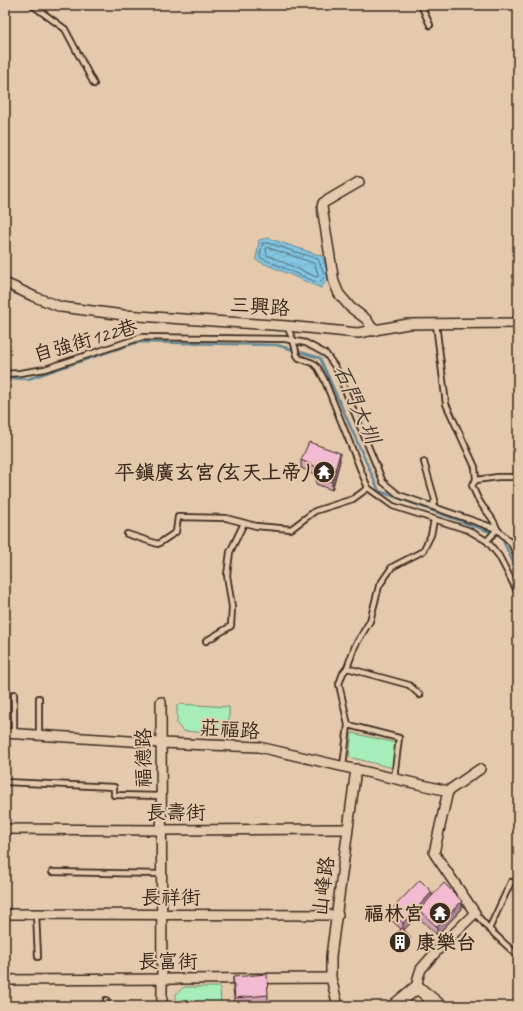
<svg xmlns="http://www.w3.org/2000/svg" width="523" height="1011" font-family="Caveat,'LXGW WenKai TC',sans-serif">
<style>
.park{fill:#a7edba;stroke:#718c6c}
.water{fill:url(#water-waves);stroke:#668895}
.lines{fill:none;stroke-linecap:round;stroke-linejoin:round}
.shore{stroke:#57686d;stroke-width:1}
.stream{stroke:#668895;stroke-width:2.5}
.service-casing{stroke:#3b2a1e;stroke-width:8}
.minor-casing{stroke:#3b2a1e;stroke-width:12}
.tertiary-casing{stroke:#3b2a1e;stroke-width:15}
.service{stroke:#e4c9ac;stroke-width:4.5}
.minor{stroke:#e4c9ac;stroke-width:9}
.tertiary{stroke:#e4c9ac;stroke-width:12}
.wall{fill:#d1a1b4;stroke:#3b2a1e}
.shaded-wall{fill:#aa8392;stroke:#3b2a1e}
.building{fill:#f3bbd1;stroke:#3b2a1e}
.labels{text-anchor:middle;stroke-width:4;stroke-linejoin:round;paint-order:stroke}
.street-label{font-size:20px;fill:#3b2a1e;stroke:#e4c9ac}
.poi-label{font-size:20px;font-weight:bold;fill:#3b2a1e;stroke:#e4c9ac;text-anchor:end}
.water-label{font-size:21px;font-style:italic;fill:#423a32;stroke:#e4c9ac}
</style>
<defs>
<pattern id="water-waves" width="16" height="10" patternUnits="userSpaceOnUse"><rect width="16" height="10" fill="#82c6e4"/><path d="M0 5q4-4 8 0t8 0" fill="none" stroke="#71aac3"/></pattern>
</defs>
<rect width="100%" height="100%" fill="#e4c9ac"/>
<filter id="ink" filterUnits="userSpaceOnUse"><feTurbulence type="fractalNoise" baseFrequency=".025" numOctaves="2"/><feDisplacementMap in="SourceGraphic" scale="8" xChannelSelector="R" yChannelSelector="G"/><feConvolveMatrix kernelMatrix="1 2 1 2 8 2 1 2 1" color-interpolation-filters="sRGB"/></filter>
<g filter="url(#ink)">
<g class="park">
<path d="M179 704 229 707V732L226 734 183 731 177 724V705Z"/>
<path d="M352 733 396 743 393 768 349 757Z"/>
<path d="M184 987H220L221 1006H176V994Z"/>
</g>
<path class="water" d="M268 238 322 256 330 276 321 288 256 260 259 240Z"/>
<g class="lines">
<g class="shore">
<path d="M263 243H268L318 259 325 276 320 282 318 283 261 258 260 256Z"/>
<path d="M269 248 314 263 319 276 316 277 267 255 266 249Z"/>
</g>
<path class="stream" d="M5 378 28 379 138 342 277 345 320 358 379 491 501 536 518 573"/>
<g class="service-casing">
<g id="service">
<path d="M32 5 65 29 94 84"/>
<path d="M421 5 430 25"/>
<path d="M436 324 446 404 475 467 476 480 472 485C475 493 478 501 484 508 490 516 494 519 497 529L487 541"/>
<path d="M287 326 293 340 297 355 299 358 313 363 318 368 324 379 368 488 393 506 468 530 487 541 499 556 518 593"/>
<path d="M5 374 20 373 45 369 142 337 285 339 306 343 326 354 336 368 383 482 399 495 497 529 511 543 518 558"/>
<path d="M424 462 435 500 432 506"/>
<path d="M476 480 498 477H518"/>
<path d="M127 534 158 544 176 532 178 517 226 518 256 526 291 529 315 511 353 499 368 488"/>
<path d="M206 641 231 626 232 607 227 575 230 552 244 523"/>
<path d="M347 668 409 685 420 695"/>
<path d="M14 694V733"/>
<path d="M39 698V735"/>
<path d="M348 725 399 738 394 778"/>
<path d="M343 766 348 725 339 684 343 673 347 668 355 646 370 621 379 586 392 567 423 551 431 535 434 520"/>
<path d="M5 782 114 787V795L161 796"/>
<path d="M52 872 162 874"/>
<path d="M475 913 489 929 518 956"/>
<path d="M36 914 38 957"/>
<path d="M489 929 511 882"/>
<path d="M106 1006V1000"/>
</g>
</g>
<g class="minor-casing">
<g id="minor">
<path d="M359 182 323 203 322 207 334 282 339 294 350 307 366 319 374 331"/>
<path d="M5 283 35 297 61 307 124 315 287 326 358 333 408 324 518 323"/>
<path d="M161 702 162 1006"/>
<path d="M5 733 161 743 259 747 448 791"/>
<path d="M448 791 480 769"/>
<path d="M5 829 161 830 347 829"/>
<path d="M5 914 338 915"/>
<path d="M5 980 331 978"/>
<path d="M417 987 418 978 421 969 442 945 475 913 434 853 448 791"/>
<path d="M338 1006 331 978V956L356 769"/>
</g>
</g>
<g class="tertiary-casing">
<path id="tertiary" d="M394 1006 417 987 440 1006"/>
</g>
<use href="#service" class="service"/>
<use href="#minor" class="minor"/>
<use href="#tertiary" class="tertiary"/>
</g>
<g class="wall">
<path d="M301 460 340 461 332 490 316 484 317 475 301 468Z"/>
<path d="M432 895 462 909 437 935 419 918V915L404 930 410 941 400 951 391 943V939L401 929 390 919V911Z"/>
<path d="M233 977 268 995V1006H235L233 989Z"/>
</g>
<g class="shaded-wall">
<path d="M340 453V461L332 490V482Z"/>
<path d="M432 892V900L419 910V915L403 931V923Z"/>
<path d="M462 901V909L437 935V927Z"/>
<path d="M410 936V941L400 951V946Z"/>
</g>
<g class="building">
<path d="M309 442 340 453 332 482 316 476 319 468 301 460Z"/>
<path d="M420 880 432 892 403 923 390 911Z"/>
<path d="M444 883 462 901 437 927 419 910Z"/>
<path d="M402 928 410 936 400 946 391 939Z"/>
<path d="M267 974 268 995 235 998 233 977Z"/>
</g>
</g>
<defs>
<g id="temple-disc" transform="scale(1.15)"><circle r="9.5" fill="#3b2a1e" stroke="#e4c9ac"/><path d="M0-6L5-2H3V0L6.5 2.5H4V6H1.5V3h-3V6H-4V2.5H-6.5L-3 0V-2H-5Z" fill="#fff"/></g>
<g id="building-disc" transform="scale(1.15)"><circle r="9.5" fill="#3b2a1e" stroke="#e4c9ac"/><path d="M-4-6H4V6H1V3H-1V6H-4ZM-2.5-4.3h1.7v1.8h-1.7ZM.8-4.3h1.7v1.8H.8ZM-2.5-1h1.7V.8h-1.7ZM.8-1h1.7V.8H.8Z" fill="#fff"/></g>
</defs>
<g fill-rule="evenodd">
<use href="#temple-disc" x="324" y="472"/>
<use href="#temple-disc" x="440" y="913"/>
<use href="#building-disc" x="400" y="942"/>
</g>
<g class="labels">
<g class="street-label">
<text transform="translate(260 306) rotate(4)" y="7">三興路</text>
<text transform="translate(85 340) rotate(-16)" y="7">自強街122巷</text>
<text transform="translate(230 729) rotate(4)" y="7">莊福路</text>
<text transform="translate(143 758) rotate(-90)" y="7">福德路</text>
<text x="176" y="819">長壽街</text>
<text transform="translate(323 886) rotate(-83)" y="7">山峰路</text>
<text x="171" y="904">長祥街</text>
<text x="168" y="968">長富街</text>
</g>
<g class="poi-label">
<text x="308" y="479">平鎮廣玄宮(玄天上帝)</text>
<text x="424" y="920">福林宮</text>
<text x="416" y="949" text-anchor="start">康樂台</text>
</g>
<g class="water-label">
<text transform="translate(357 404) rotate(66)" y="7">石門大圳</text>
</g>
</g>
<rect width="523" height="1011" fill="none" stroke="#e4c9ac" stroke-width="20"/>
<rect x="10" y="10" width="503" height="991" fill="none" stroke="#3b2a1e" stroke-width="1.5" filter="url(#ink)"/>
</svg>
